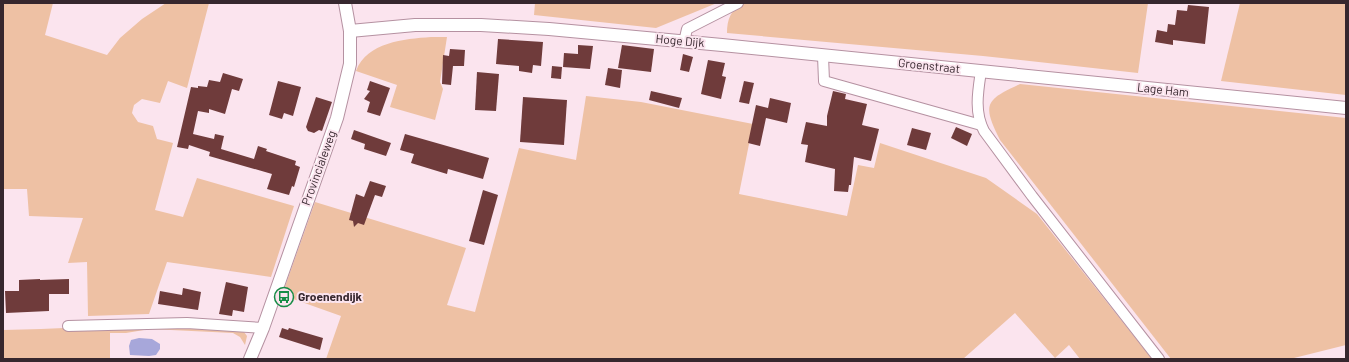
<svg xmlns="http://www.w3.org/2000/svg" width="1349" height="362" font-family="Barlow,sans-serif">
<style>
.green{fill:#eec1a4}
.water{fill:#a7a7da}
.building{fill:#6f3b3b}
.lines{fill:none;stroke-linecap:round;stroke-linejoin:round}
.minor-casing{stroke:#b591a1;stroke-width:12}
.tertiary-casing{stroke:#b591a1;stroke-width:14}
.minor{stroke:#fff;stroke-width:10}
.tertiary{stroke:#fff;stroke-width:12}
.labels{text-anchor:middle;stroke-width:4;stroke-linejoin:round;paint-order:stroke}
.street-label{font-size:12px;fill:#36272e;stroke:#fbe4ee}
.poi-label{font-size:12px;font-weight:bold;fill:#36272e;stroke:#fbe4ee;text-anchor:start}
</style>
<rect width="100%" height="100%" fill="#fbe4ee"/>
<g class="green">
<path d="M3 3H53L45 35 107 55 120 38 142 19 166 3H209L187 88 168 81 160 103 142 99 134 105 132 113 138 122 153 126 157 139 173 143 155 210 183 217 197 178 294 206 271 277 167 262 149 314 88 316 87 262 68 263 83 218 29 216 27 189H3Z"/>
<path d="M535 3H717L656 28 534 15Z"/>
<path d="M744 3H1148L1138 73 983 56 727 33C727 19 731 9 744 3Z"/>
<path d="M1240 3H1346V95L1221 81Z"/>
<path d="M431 37H447L440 82 443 89 435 120 390 107 397 85 356 71C367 42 404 39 431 37Z"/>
<path d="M1020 84 1346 118V345L1290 359H1171L1000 140C982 104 985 100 1020 84Z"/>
<path d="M586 96 641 102 753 124 739 194 847 216 858 165 874 168 880 143 986 178 1037 214 1152 359H1080L1069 345 1055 358 1015 313 963 359H326L341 316 282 295 315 202 466 248 447 305 475 312 519 148 576 160Z"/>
<path d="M87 327 241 328 247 336 245 345 240 337 233 333 150 329 126 333H110V359H3V330L41 329Z"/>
</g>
<path class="water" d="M139 338 152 339 160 344V349L156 355 149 356 130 355 129 346 131 340Z"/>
<g class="building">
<path d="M1188 5 1209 7 1205 44 1173 40V45L1155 42 1157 30 1167 32 1168 24 1175 25 1177 10 1187 11Z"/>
<path d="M498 39 543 42 541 66 533 65 532 73 519 71V66L496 64Z"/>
<path d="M578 45 593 46 590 69 563 67 564 53 578 54Z"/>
<path d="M622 45 654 49 651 72 618 68Z"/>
<path d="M450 49 465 50 464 66H453L451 85 442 84 443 55 449 56Z"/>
<path d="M683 54 693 57 689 72 680 70Z"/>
<path d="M708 60 725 63 722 76 726 77 721 99 701 94Z"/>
<path d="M552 66 562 67 561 79 551 78Z"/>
<path d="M608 68 622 70 620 88 605 85Z"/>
<path d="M477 72 499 74 496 111 475 110Z"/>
<path d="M223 73 243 79 239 91 232 89 225 114 209 109V113L198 111 193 134 214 139 215 134 224 136 221 149 254 159 258 146 267 149 266 151 296 161 295 165 300 167 294 187 292 186 289 195 267 189 272 174 209 156 210 152 189 145 188 149 177 147 191 87 198 88V86L207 87 209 80 220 82Z"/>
<path d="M278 81 301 87 293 116 284 113 282 119 269 115Z"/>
<path d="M370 81 390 88 380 116 367 112 370 102 364 99 370 91 367 90Z"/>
<path d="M744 81 754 83 749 104 739 102Z"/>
<path d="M651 91 682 98 679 108 649 100Z"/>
<path d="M833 91 846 94 845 99 867 104 862 125 879 129 871 161 854 157 851 185H849L848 192 834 191 835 169 805 162 808 145 801 144 806 122 827 126V116Z"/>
<path d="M316 97 332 102 322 131 319 130 314 133 308 131 306 127Z"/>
<path d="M523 97 567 100 564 145 520 142Z"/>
<path d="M770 98 791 103 787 123 766 118 760 146 748 143 756 105 768 108Z"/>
<path d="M956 127 972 134 967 146 951 138Z"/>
<path d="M912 128 931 133 926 150 907 145Z"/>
<path d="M354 130 391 143 386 156 364 149 365 144 351 139Z"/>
<path d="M405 134 489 158 483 179 448 169 447 174 411 163 414 154 400 150Z"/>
<path d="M370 181 386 186 382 197 375 195 364 225 358 223 354 227 353 221 349 220 356 194 364 197Z"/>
<path d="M483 190 498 195 484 245 469 241Z"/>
<path d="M40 279V280L69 279V294H49V311L6 313 5 291H19V280Z"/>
<path d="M226 282 248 287 244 312 233 310 232 316 219 314Z"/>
<path d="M183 288 201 292 198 310 158 304 160 291 182 295Z"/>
<path d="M282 328 288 330 289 328 323 338 320 350 279 337Z"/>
</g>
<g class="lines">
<g class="minor-casing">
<g id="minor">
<path d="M684 42 687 29 738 3"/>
<path d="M823 56 824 81 981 125"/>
<path d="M981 71C978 91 974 112 984 131L1032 196 1159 359"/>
<path d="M68 326 187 323 263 328"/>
</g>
</g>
<g class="tertiary-casing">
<g id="tertiary">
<path d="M350 31 415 25H481L549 29 722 45 1346 108"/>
<path d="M250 359 263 328 337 118 350 64V31L345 3"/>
</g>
</g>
<use href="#minor" class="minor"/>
<use href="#tertiary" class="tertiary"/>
</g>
<defs>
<g id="bus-ring" transform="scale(1)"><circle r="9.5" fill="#fbe4ee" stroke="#168c46" stroke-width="1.5"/><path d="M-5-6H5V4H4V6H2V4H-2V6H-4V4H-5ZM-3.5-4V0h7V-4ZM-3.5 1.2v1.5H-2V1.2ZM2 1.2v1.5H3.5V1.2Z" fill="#168c46"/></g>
</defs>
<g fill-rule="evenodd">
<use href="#bus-ring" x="284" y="297"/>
</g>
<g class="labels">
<g class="street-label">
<text transform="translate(680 41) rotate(5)" y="4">Hoge Dijk</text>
<text transform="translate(929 66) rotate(6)" y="4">Groenstraat</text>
<text transform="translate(1163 90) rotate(6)" y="4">Lage Ham</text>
<text transform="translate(319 168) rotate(-70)" y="4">Provincialeweg</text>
</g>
<g class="poi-label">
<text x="298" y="301">Groenendijk</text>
</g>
</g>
<rect width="1349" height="362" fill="none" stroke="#36272e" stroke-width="8"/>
</svg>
